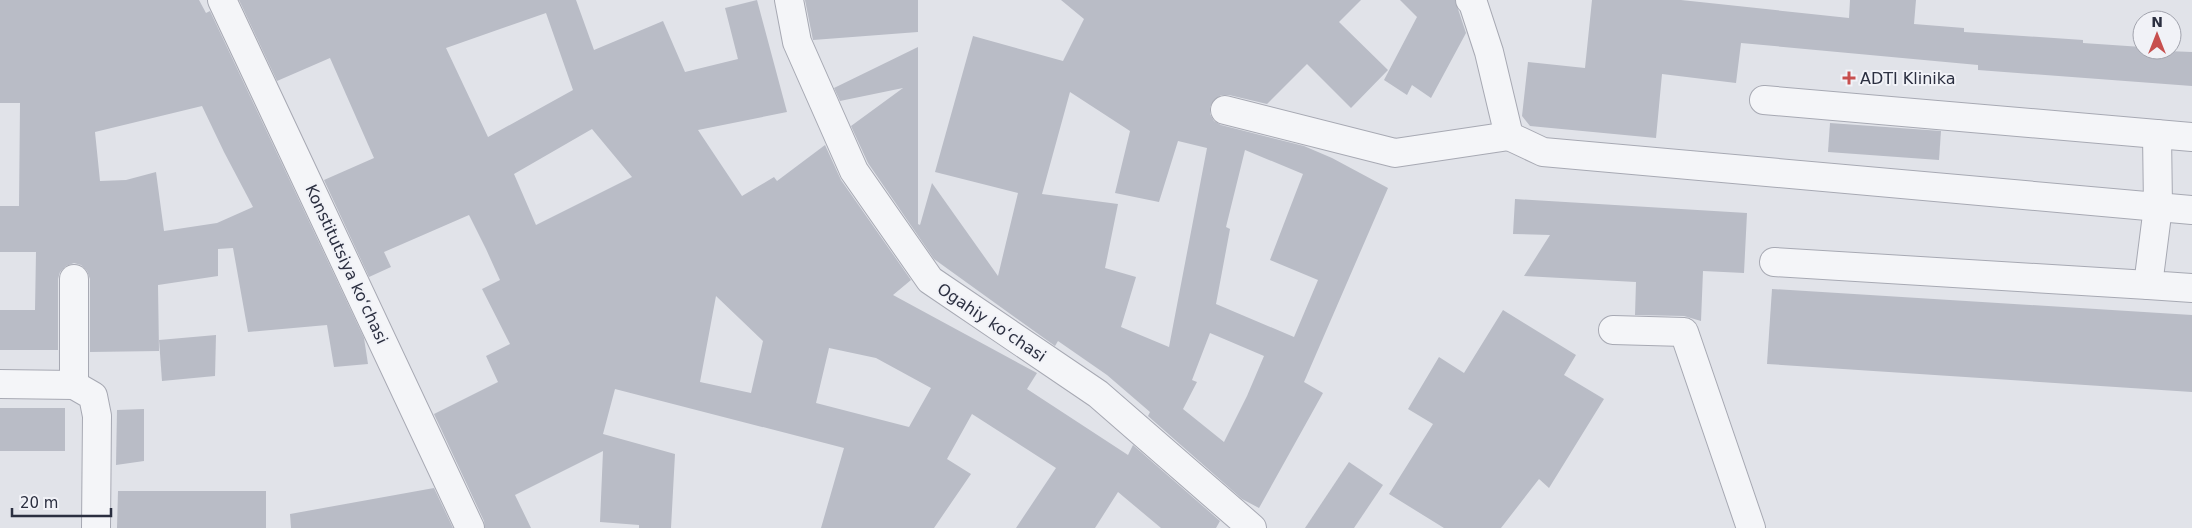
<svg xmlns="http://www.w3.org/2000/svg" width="2192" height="528" font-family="'DejaVu Sans',sans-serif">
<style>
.building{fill:#b9bcc6;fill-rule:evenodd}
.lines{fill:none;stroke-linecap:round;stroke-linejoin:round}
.minor-casing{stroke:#a7a9b3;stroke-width:30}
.minor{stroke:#f4f5f8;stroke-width:28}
.poi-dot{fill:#c74f4e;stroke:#f1f2f7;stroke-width:2}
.labels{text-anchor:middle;stroke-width:4;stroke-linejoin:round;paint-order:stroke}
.poi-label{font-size:16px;fill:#2b2f40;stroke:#f1f2f7;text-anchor:start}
.street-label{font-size:16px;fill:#2b2f40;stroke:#f1f2f7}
</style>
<rect width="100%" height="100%" fill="#e1e3e9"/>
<g class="building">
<path d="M0 0H199L206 13 210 11 364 338 368 364 334 367 327 325 248 332 233 248 218 249V276L158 285 159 351 90 352V279L87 271 81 265 74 263 66 266 60 272 58 279V350H0V310H35L36 252H0V206H19L20 103H0ZM202 106 224 152 253 207 217 223 164 231 156 172 126 180 100 181 95 132Z"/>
<path d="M239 0H576L594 50 663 21 685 72 738 59 725 8 757 0 787 112 698 130 742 196 774 177 777 181 825 145 841 180 911 280 893 295 1037 373 1027 389 1128 455 1133 445 1220 521 1216 528H1161L1118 492 1095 528H1016L1056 468 972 414 947 459 971 474 934 528H821L844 448 615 389 603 434 675 454 671 528H639V525L600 522 603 451 515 495 531 528H485L484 521 434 414 498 382 486 356 510 344 482 289 500 280 486 249 469 215 384 252 391 267 369 277 324 180 374 158 330 58 277 81ZM546 13 573 90 488 137 446 48ZM592 129 632 177 536 225 514 174ZM716 296 763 341 751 393 700 382ZM829 348 876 358 931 388 909 427 816 403Z"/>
<path d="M805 0H918V32L813 40Z"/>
<path d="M1061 0H1361L1339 22 1388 70 1351 108 1307 64 1267 104 1229 95H1221L1214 100 1210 107V114L1214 121 1221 125 1304 146 1332 158 1388 188 1304 382 1323 393 1259 508 1242 499 1148 416 1150 412 1107 375 1058 341 1055 346 934 259 868 163 851 126 903 88 840 101 834 88 918 47V224L920 225 932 183 998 276 1018 193 935 172 973 36 1063 61 1084 19ZM1070 92 1130 131 1115 193 1159 202 1178 141 1207 148 1169 347 1121 327 1136 277 1105 268 1118 204 1042 194ZM1245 150 1303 174 1270 260 1318 280 1294 337 1216 304 1230 229 1226 227ZM1210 333 1264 356 1247 396 1224 442 1183 409 1197 382 1192 380Z"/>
<path d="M1400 0H1455L1466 33 1431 98 1412 85 1407 95 1384 80 1417 17Z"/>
<path d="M1592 0H1681L1849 18 1850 0H1916L1914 24 1964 28V32L2083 40V43L2142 47V50L2192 52V86L1978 70V65L1741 43 1736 83 1662 74 1656 138 1530 126 1522 116 1528 62 1585 68Z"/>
<path d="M1830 123 1941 131 1939 160 1828 152Z"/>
<path d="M1515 199 1747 213 1744 273 1703 271 1701 321 1684 316 1635 315 1636 282 1524 276 1550 235 1513 234Z"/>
<path d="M1772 289 2192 315V392L1767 364Z"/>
<path d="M1503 310 1576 355 1564 375 1604 399 1549 488 1539 479 1501 528H1444L1389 494 1433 424 1408 409 1439 357 1464 373Z"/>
<path d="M216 335 215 376 162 381 159 340Z"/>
<rect x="0" y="408" width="65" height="43"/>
<path d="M144 409V461L116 465 117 410Z"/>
<path d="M1349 462 1383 485 1354 528H1305Z"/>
<path d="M434 488 453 528H291L290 514Z"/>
<path d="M118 491H266V528H117Z"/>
</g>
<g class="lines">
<g class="minor-casing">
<g id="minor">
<path d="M222 0 470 528"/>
<path d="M789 0 797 42 854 171 930 280 1098 394 1252 528"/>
<path d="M1470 0 1473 3 1489 52 1509 136 1543 152 2192 210"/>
<path d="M1764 100 2192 137"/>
<path d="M1225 110 1395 153 1509 136"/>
<path d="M2157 134 2158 207 2148 285 2192 288"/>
<path d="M1774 262 2148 285"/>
<path d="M74 279V385"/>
<path d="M1613 330 1684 332 1751 528"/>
<path d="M0 384 74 385 93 396 97 416 96 528"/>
</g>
</g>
<use href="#minor" class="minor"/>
</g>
<path class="poi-dot" d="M1846.5 70.5h5v5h5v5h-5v5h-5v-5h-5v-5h5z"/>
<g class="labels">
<g class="poi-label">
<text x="1860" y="84">ADTI Klinika</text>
</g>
<g class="street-label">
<text transform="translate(347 264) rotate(65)" y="6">Konstitutsiya koʻchasi</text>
<text transform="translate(992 322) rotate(34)" y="6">Ogahiy koʻchasi</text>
</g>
</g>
<g transform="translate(2157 35)"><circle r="24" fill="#f1f2f7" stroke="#a2a4ae"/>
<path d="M0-4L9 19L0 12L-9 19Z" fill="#c74f4e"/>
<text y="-8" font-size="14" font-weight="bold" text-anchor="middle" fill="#2b2f40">N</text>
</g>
<path d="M12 508v8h99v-8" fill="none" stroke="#2b2f40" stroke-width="2.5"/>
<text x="20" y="508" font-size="15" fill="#2b2f40" stroke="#f1f2f7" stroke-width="4" paint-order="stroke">20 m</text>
</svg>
